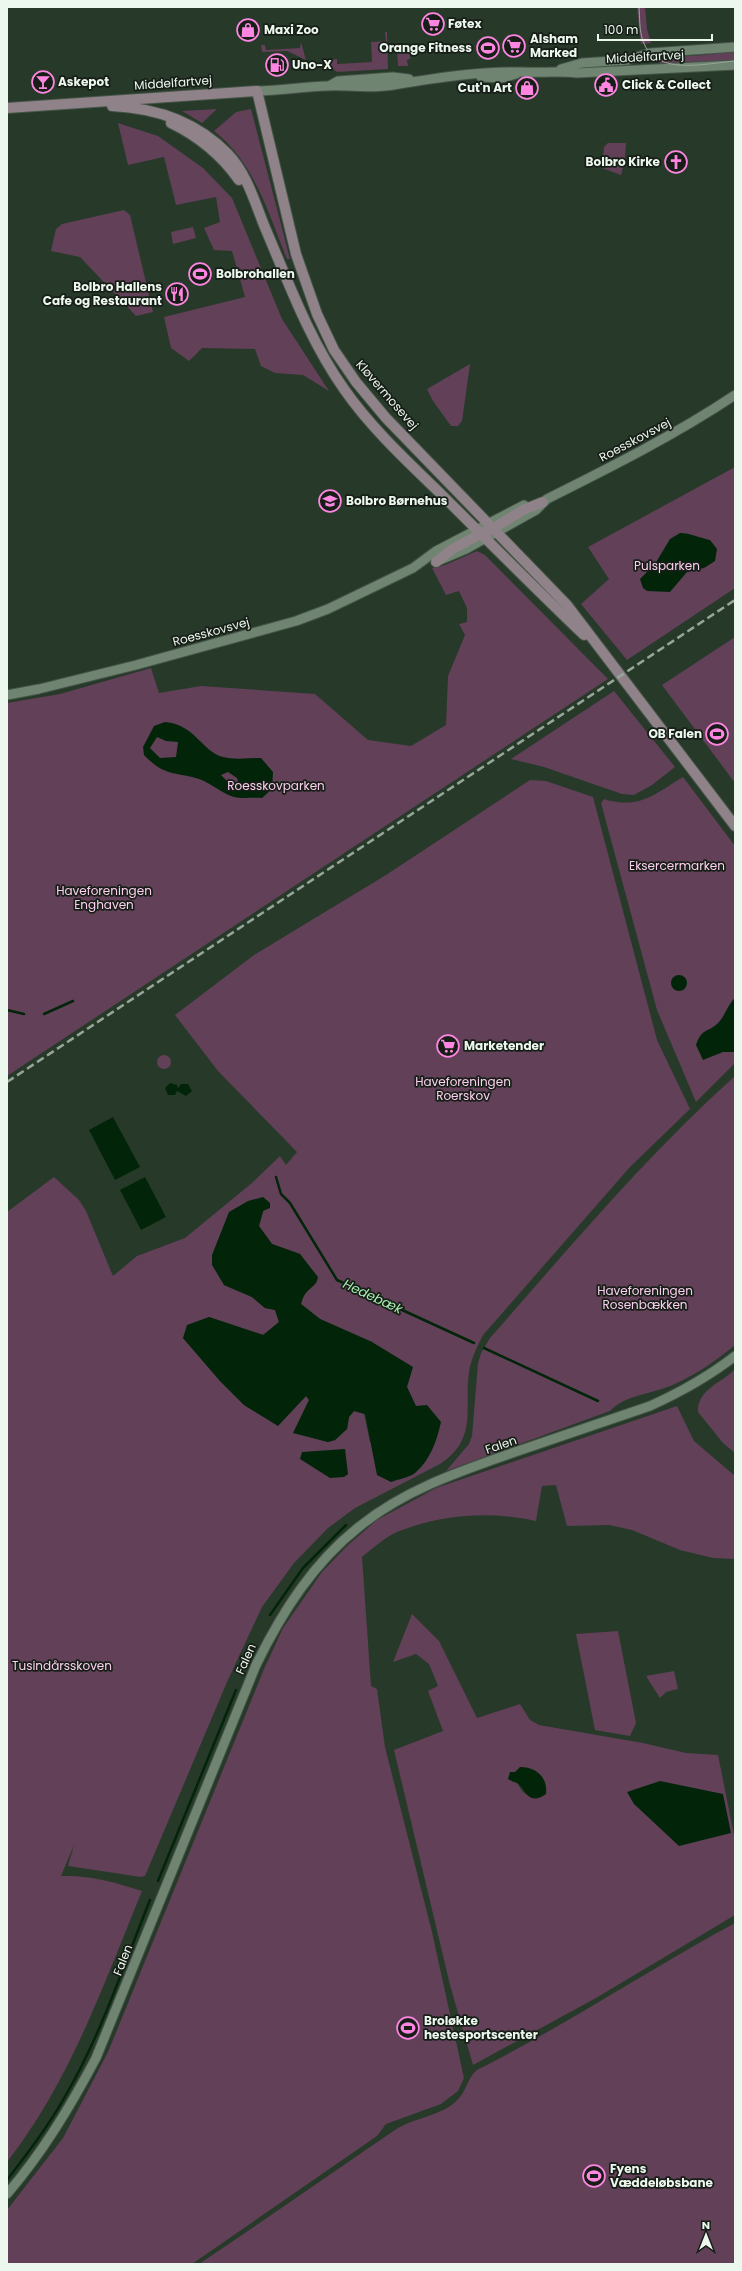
<svg xmlns="http://www.w3.org/2000/svg" width="742" height="2271" font-family="Poppins,sans-serif">
<style>
.green{fill:#614058;fill-rule:evenodd}
.water{fill:#02250a;fill-rule:evenodd}
.lines{fill:none;stroke-linecap:round;stroke-linejoin:round}
.stream{stroke:#02250a;stroke-width:2.5}
.tertiary-casing{stroke:#445447;stroke-width:11}
.secondary-casing{stroke:#445447;stroke-width:12}
.tertiary{stroke:#708472;stroke-width:9}
.secondary{stroke:#8f8289;stroke-width:10}
.tram{stroke:#98a69a;stroke-width:1}
.rail{stroke:#98a69a;stroke-width:2.5;stroke-dasharray:8 4;stroke-linecap:butt}
.labels{text-anchor:middle;stroke-width:3.5;stroke-linejoin:round;paint-order:stroke}
.poi-label{font-size:12px;font-weight:bold;fill:#ecf7ed;stroke:#161e17;text-anchor:start}
.street-label{font-size:12px;fill:#ecf7ed;stroke:#161e17}
.park-label{font-size:12px;fill:#fdcfef;stroke:#161e17}
.water-label{font-size:13px;font-style:italic;fill:#a9f0b2;stroke:#161e17}
</style>
<rect width="100%" height="100%" fill="#273929"/>
<g class="green">
<path d="M637 7H645L647 29 651 43 641 44Z"/>
<path d="M385 32H387L388 69 337 72 331 68 328 60 337 59V64L372 62 371 42 386 41Z"/>
<path d="M301 42 306 60 287 51 262 52 261 45H265L266 50 300 48Z"/>
<path d="M410 50V59L407 60 408 66H398L397 51Z"/>
<path d="M735 50V63L660 65 659 58 704 55Z"/>
<path d="M217 109 202 123 182 111Z"/>
<path d="M251 109 290 259H287C268 213 255 163 214 131L236 112Z"/>
<path d="M118 123 158 136 203 168 232 198 282 319 329 391 303 375 275 373 261 366 255 349 202 348 189 361 171 348 164 317 245 297 232 251 214 250 204 228 220 222 216 197 176 205 164 157 128 165Z"/>
<path d="M608 143H626L625 158 621 175 602 168 604 147Z"/>
<path d="M124 210 130 215 153 312 136 316 80 257 51 251 56 229 62 224Z"/>
<path d="M193 227 196 238 173 244 171 232Z"/>
<path d="M470 364 462 421 458 426H451L433 401 427 389Z"/>
<path d="M735 467V588L627 660 581 604 609 579 588 547Z"/>
<path d="M477 551 485 555 608 679 7 1076V703L60 694 151 668 159 693 201 686 315 694 368 740 411 746 446 725 448 676 465 635 459 624 467 622V608L459 591 446 595 432 568 445 565Z"/>
<path d="M735 637V783L662 685Z"/>
<path d="M614 691 675 767 652 785 634 795 622 794 544 767 511 759Z"/>
<path d="M683 777 735 846V1063L696 1102 657 1010 601 803 604 799C639 810 655 794 683 777Z"/>
<path d="M530 780 546 781 593 797 657 1040 690 1109 630 1167 483 1335C477 1347 471 1359 469 1372 464 1409 478 1439 440 1464L355 1508 328 1528 294 1563 262 1607 227 1682 145 1876 141 1877 68 1866 74 1845 61 1876C90 1875 114 1882 142 1891 103 1986 70 2081 7 2162V1212L54 1177 79 1200 86 1211 113 1276 137 1256 185 1238 252 1183 280 1156 286 1165 297 1152 218 1071 175 1015 254 955 386 875ZM267 1199 259 1226 272 1244 300 1254 317 1282 304 1293 301 1304 320 1319 372 1342 407 1387 416 1407 370 1442 364 1414 354 1411 349 1417 347 1429 335 1440 328 1442 294 1433 309 1400 306 1396 278 1425 244 1405 220 1381 183 1338 209 1317 264 1335 279 1322 275 1310 265 1308 252 1297 224 1285Z"/>
<circle cx="164" cy="1062" r="7"/>
<path d="M735 1076V1345C717 1360 697 1374 675 1384 654 1394 626 1394 610 1411L446 1471 469 1444 472 1436 478 1363 481 1353 490 1338C569 1248 646 1156 735 1076Z"/>
<path d="M735 1369V1453L723 1443 698 1412C697 1389 722 1383 735 1369Z"/>
<path d="M677 1406 694 1441 735 1476V1559L713 1558 680 1550 632 1530 609 1525 567 1526 556 1485 542 1486 536 1521C489 1511 442 1514 397 1532 385 1537 372 1549 362 1557L371 1686 377 1689 385 1747 432 1932 464 2078 458 2091 441 2104 386 2124 377 2136 192 2264H7V2210L63 2138 108 2052 264 1669 283 1628 322 1572 348 1545 377 1520 436 1488Z"/>
<path d="M412 1614 439 1641 477 1718 520 1704 530 1720 539 1725 643 1743 686 1753 718 1755 735 1840V1915L596 1998 473 2065 450 1985 394 1750 443 1731 428 1691 438 1686 429 1664 416 1654 393 1662ZM510 1772H515L543 1796 530 1797 522 1791 517 1783 512 1782Z"/>
<path d="M618 1631 636 1723 630 1736 595 1730 576 1634Z"/>
<path d="M674 1671 678 1689 666 1692 660 1698 646 1676Z"/>
<path d="M735 1923V2264H199C265 2220 330 2174 395 2130 413 2118 436 2117 453 2104 468 2092 466 2079 477 2070 566 2025 648 1970 735 1923Z"/>
</g>
<g class="water">
<path d="M680 533C690 533 700 538 710 540L717 549 715 561 704 568 687 572 670 592 647 591 643 588 640 579 655 564 670 539Z"/>
<path d="M165 722C196 725 201 751 223 757 234 760 249 758 261 758L273 772 272 789 262 798C254 797 242 799 234 797 224 794 214 786 204 781 178 770 168 780 144 755L143 747 154 726ZM157 737 166 741 178 742 176 757 160 758 150 748ZM228 772 237 778 239 784 233 787 221 775Z"/>
<circle cx="679" cy="983" r="8"/>
<path d="M735 998V1052H723L703 1060 696 1045C702 1028 707 1033 717 1024 725 1017 727 1005 735 998Z"/>
<path d="M170 1083 177 1085 178 1088 181 1084H188L192 1091 186 1096 177 1091 175 1095H168L165 1088Z"/>
<path d="M113 1117 140 1167 115 1180 89 1130Z"/>
<path d="M145 1177 166 1217 141 1230 120 1190Z"/>
<path d="M263 1197 270 1203V1208L263 1211 259 1226 272 1244 300 1254 318 1277C316 1289 305 1287 301 1304L320 1319 372 1342 413 1367 407 1387 416 1406 427 1405 441 1422C437 1440 430 1461 415 1473 409 1478 398 1479 391 1482L377 1475 365 1414 354 1411 349 1417 347 1429 335 1440 328 1442 293 1433 309 1400 306 1396 278 1426 244 1405 220 1381 183 1338 187 1325 209 1317 263 1335 279 1322 275 1310 265 1308 252 1297 224 1285 212 1265V1255L229 1212 248 1201Z"/>
<path d="M345 1449 348 1474 344 1477 330 1478 300 1459 302 1452Z"/>
<path d="M520 1767C536 1767 548 1777 546 1794 528 1807 525 1788 517 1783 514 1781 511 1781 508 1779L510 1772H515Z"/>
<path d="M660 1781 723 1794 731 1833 679 1846 634 1804 627 1792Z"/>
</g>
<g class="lines">
<g class="stream">
<path d="M7 1010 24 1014"/>
<path d="M44 1014 73 1001"/>
<path d="M276 1177 281 1194 290 1203 337 1280 474 1343"/>
<path d="M484 1348 598 1401"/>
<path d="M270 1615 303 1568 346 1525"/>
<path d="M158 1881 236 1690"/>
<path d="M7 2180C27 2154 47 2128 63 2100 100 2038 123 1967 150 1900"/>
</g>
<g class="tertiary-casing">
<g id="tertiary">
<path d="M561 69 582 63 628 60 650 53 735 47"/>
<path d="M481 77 502 78 516 74"/>
<path d="M331 85 338 81 393 77 409 79"/>
<path d="M257 91C281 90 304 87 327 86 349 85 371 89 393 85 436 78 479 71 522 72 541 73 558 71 577 73L735 65"/>
<path d="M440 560 466 549 536 510 547 499C611 467 675 435 735 395"/>
<path d="M7 695 39 689 136 665 296 621 328 609 413 568 436 551 524 505"/>
<path d="M7 2194C43 2152 70 2107 96 2058L256 1665C282 1612 313 1563 360 1526 406 1489 461 1471 515 1452 560 1437 605 1421 650 1406 681 1392 708 1377 735 1356"/>
</g>
</g>
<g class="secondary-casing">
<g id="secondary">
<path d="M112 106C157 108 197 122 228 154 248 175 255 204 266 230 289 284 310 341 344 389 371 428 408 462 442 495 489 542 536 589 584 635"/>
<path d="M7 108 257 91 296 254 317 314 334 350 356 382 386 418 567 605 735 826"/>
<path d="M171 123C198 136 222 156 239 180"/>
<path d="M489 531 523 510 543 502"/>
<path d="M436 562 451 550 486 531"/>
</g>
</g>
<use href="#tertiary" class="tertiary"/>
<use href="#secondary" class="secondary"/>
<path class="tram" d="M639 7C640 18 639 30 643 41 655 77 707 63 735 61"/>
<path class="rail" d="M7 1082 735 600"/>
</g>
<defs>
<g id="supermarket-ring" transform="scale(1.15)"><circle r="9.5" fill="#161e17" stroke="#fe86e1" stroke-width="1.5"/><path d="M-6-5.5h2.5l.6 2H6L4.5 2H-2.5L-4.4-4H-6ZM-1.5 3.2a1.3 1.3 0 1 0 .1 0ZM3 3.2a1.3 1.3 0 1 0 .1 0Z" fill="#fe86e1"/></g>
<g id="shop-ring" transform="scale(1.15)"><circle r="9.5" fill="#161e17" stroke="#fe86e1" stroke-width="1.5"/><path d="M-5-2.5h2.3a2.7 3.5 0 0 1 5.4 0H5L5.5 6h-11ZM-1.5-2.5h3a1.5 2.3 0 0 0-3 0Z" fill="#fe86e1"/></g>
<g id="stadium-ring" transform="scale(1.15)"><circle r="9.5" fill="#161e17" stroke="#fe86e1" stroke-width="1.5"/><path d="M0-5a6.5 5 0 1 0 0 10a6.5 5 0 1 0 0-10ZM-3.5-1.8h7v3.6h-7Z" fill="#fe86e1"/></g>
<g id="fuel-ring" transform="scale(1.15)"><circle r="9.5" fill="#161e17" stroke="#fe86e1" stroke-width="1.5"/><path d="M-5.5-6h7V0h2V4h1.3V-2.5L3-4.5l.8-.8L6-3V5H2.5V1h-1V6h-7ZM-4.2-4.7v3.2H.2V-4.7Z" fill="#fe86e1"/></g>
<g id="bar-ring" transform="scale(1.15)"><circle r="9.5" fill="#161e17" stroke="#fe86e1" stroke-width="1.5"/><path d="M-6-5H6L.8 .8V4.5H3.5V6h-7V4.5H-.8V.8Z" fill="#fe86e1"/></g>
<g id="civic-ring" transform="scale(1.15)"><circle r="9.5" fill="#161e17" stroke="#fe86e1" stroke-width="1.5"/><path d="M-.6-6.5H3V-4.5H.6V-3L4-1V1h2V6H-6V1h2V-1L-.6-3ZM-1.2 2.5V6h2.4V2.5Z" fill="#fe86e1"/></g>
<g id="church-ring" transform="scale(1.15)"><circle r="9.5" fill="#161e17" stroke="#fe86e1" stroke-width="1.5"/><path d="M-1.2-6h2.4v3.5h3.3v2.4h-3.3V6h-2.4V-.1h-3.3v-2.4h3.3Z" fill="#fe86e1"/></g>
<g id="restaurant-ring" transform="scale(1.15)"><circle r="9.5" fill="#161e17" stroke="#fe86e1" stroke-width="1.5"/><path d="M-5-6h1v4h1v-4h1v4h1v-4h1v5L-1.5 .5V6h-2V.5L-5-1ZM5-6V6H3V1.5H1.5Q1.5-4 5-6Z" fill="#fe86e1"/></g>
<g id="school-ring" transform="scale(1.15)"><circle r="9.5" fill="#161e17" stroke="#fe86e1" stroke-width="1.5"/><path d="M0-5L7-2L0 1L-7-2ZM-4 1L0 2.5L4 1V4Q0 6-4 4Z" fill="#fe86e1"/></g>
</defs>
<g fill-rule="evenodd">
<use href="#supermarket-ring" x="433" y="24"/>
<use href="#shop-ring" x="248" y="30"/>
<use href="#supermarket-ring" x="514" y="46"/>
<use href="#stadium-ring" x="488" y="48"/>
<use href="#fuel-ring" x="277" y="65"/>
<use href="#bar-ring" x="43" y="82"/>
<use href="#civic-ring" x="606" y="85"/>
<use href="#shop-ring" x="527" y="88"/>
<use href="#church-ring" x="676" y="162"/>
<use href="#stadium-ring" x="200" y="274"/>
<use href="#restaurant-ring" x="177" y="294"/>
<use href="#school-ring" x="330" y="501"/>
<use href="#stadium-ring" x="717" y="734"/>
<use href="#supermarket-ring" x="448" y="1046"/>
<use href="#stadium-ring" x="408" y="2028"/>
<use href="#stadium-ring" x="594" y="2176"/>
</g>
<g class="labels">
<g class="poi-label">
<text x="448" y="28">Føtex</text>
<text x="264" y="34">Maxi Zoo</text>
<text x="530" y="43">Alsham<tspan x="530" dy="14">Marked</tspan></text>
<text x="472" y="52" text-anchor="end">Orange Fitness</text>
<text x="292" y="69">Uno-X</text>
<text x="58" y="86">Askepot</text>
<text x="622" y="89">Click &amp; Collect</text>
<text x="512" y="92" text-anchor="end">Cut'n Art</text>
<text x="660" y="166" text-anchor="end">Bolbro Kirke</text>
<text x="216" y="278">Bolbrohallen</text>
<text x="162" y="291" text-anchor="end">Bolbro Hallens<tspan x="162" dy="14">Cafe og Restaurant</tspan></text>
<text x="346" y="505">Bolbro Børnehus</text>
<text x="702" y="738" text-anchor="end">OB Falen</text>
<text x="464" y="1050">Marketender</text>
<text x="424" y="2025">Broløkke<tspan x="424" dy="14">hestesportscenter</tspan></text>
<text x="610" y="2173">Fyens<tspan x="610" dy="14">Væddeløbsbane</tspan></text>
</g>
<g class="street-label">
<text transform="translate(645 57) rotate(-3)" y="4">Middelfartvej</text>
<text transform="translate(173 83) rotate(-4)" y="4">Middelfartvej</text>
<text transform="translate(387 395) rotate(49)" y="4">Kløvermosevej</text>
<text transform="translate(635 440) rotate(-28)" y="4">Roesskovsvej</text>
<text transform="translate(211 632) rotate(-15)" y="4">Roesskovsvej</text>
<text transform="translate(501 1445) rotate(-19)" y="4">Falen</text>
<text transform="translate(246 1659) rotate(-66)" y="4">Falen</text>
<text transform="translate(123 1960) rotate(-68)" y="4">Falen</text>
</g>
<g class="park-label">
<text x="667" y="570">Pulsparken</text>
<text x="276" y="790">Roesskovparken</text>
<text x="677" y="870">Eksercermarken</text>
<text x="104" y="895">Haveforeningen<tspan x="104" dy="14">Enghaven</tspan></text>
<text x="463" y="1086">Haveforeningen<tspan x="463" dy="14">Roerskov</tspan></text>
<text x="645" y="1295">Haveforeningen<tspan x="645" dy="14">Rosenbækken</tspan></text>
<text x="62" y="1670">Tusindårsskoven</text>
</g>
<g class="water-label">
<text transform="translate(373 1296) rotate(25)" y="5">Hedebæk</text>
</g>
</g>
<rect width="742" height="2271" fill="none" stroke="#ecf7ed" stroke-width="16"/>
<g transform="translate(706 2235)" stroke="#161e17" stroke-width="3" paint-order="stroke">
<path d="M0-3L7 15L0 10L-7 15Z" fill="#ecf7ed"/>
<text y="-6" font-size="11" font-weight="bold" text-anchor="middle" fill="#ecf7ed">N</text>
</g>
<path d="M598 34v6h114v-6" fill="none" stroke="#ecf7ed" stroke-width="2"/>
<text x="604" y="34" font-size="12" fill="#ecf7ed" stroke="#161e17" stroke-width="3" paint-order="stroke">100 m</text>
</svg>
